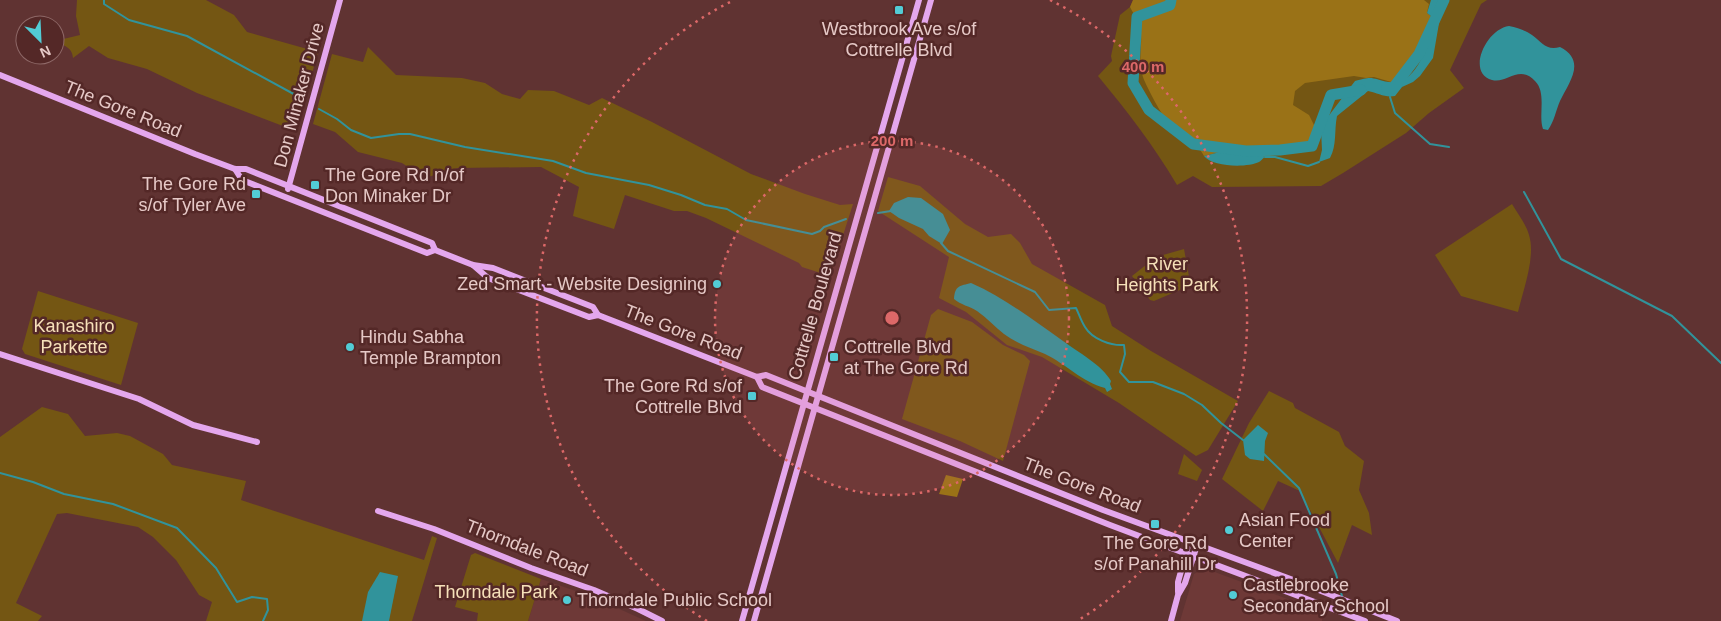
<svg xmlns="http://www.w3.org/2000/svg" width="1721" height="621" font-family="Arial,sans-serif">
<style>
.built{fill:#6e3937}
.green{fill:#745613}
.forest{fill:#9a7217}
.water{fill:#31939b}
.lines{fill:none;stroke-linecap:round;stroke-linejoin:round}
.stream{stroke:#31939b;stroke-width:2}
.river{stroke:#31939b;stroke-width:11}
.secondary{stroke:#e4a7ed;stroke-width:6}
.ring{fill:none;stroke:#dc6868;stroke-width:2.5;stroke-dasharray:2.5 5}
.poi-dot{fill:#52ccd5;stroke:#542827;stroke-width:2}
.labels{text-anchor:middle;stroke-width:5;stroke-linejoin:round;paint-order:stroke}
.poi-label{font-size:18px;fill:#e6c9c7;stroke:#542827;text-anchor:start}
.street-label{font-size:18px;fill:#e6c9c7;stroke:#542827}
.park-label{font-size:18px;fill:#f6e0b9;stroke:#542827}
.centre{fill:#dc6868;stroke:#542827;stroke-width:2.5}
.ring-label{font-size:15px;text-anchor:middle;font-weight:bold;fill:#dc6868;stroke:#542827;stroke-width:5;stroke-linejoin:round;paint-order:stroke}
</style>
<rect width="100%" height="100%" fill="#603332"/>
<g class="built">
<path d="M1204 568 1323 612 1322 621H1180L1194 574Z"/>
<path d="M541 579 593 597 646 621H528Z"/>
</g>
<g class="green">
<path d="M77 0H206L234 15 247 32 318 52 296 131 197 93 147 69 108 58 89 46 73 58C72 46 63 46 55 41L80 35 76 16Z"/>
<path d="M1133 0H1487L1481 4 1450 70 1464 88 1429 113 1406 133 1343 173 1321 186 1212 187 1193 176 1177 185C1154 146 1127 111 1098 76L1112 61 1111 56 1120 15 1130 7Z"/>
<path d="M368 47 396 75 462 78 485 83 502 94 520 99 528 90 554 91 589 105 602 98 652 122 751 174 805 194 840 205 853 204 830 276 802 267 799 263 706 218 687 211H674L625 195 614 229 573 216 579 187 541 167 457 168 425 178 402 163 358 152 335 132 313 124 332 54 363 62Z"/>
<path d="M888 177 920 186 965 224 988 237 1011 234 1020 243 1032 264 1105 305 1112 326 1151 351 1238 401 1208 450 1196 456 1119 403 1042 357 1007 345 966 312 939 298 949 257 878 211Z"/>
<path d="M1512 204C1518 214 1526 224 1529 235 1536 257 1523 290 1518 312L1461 296 1435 255Z"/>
<path d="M1184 249 1190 282 1189 286 1154 301 1150 300 1132 276 1156 257Z"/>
<path d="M38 291 138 323 121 385 25 354 22 349Z"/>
<path d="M938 309 972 322 1003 345 1024 355 1030 361 1003 461 960 441 902 419 931 315Z"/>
<path d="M1269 391 1293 403 1295 408 1339 432 1345 446 1364 461 1359 490 1369 513 1372 535 1352 525 1338 563 1300 491 1278 481 1263 511 1222 479 1249 423Z"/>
<path d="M42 407 68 414 85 436 117 433 130 436 163 454 172 465 246 481 241 500 424 560 432 536 437 538 412 621H206L212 602 199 595 176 560 153 537 138 527 67 513 57 514 16 603 42 616 38 621H0V437Z"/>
<path d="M1184 454 1202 470 1197 481 1178 474Z"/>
<path d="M475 553 541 579 528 621H477L478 613 455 607 471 555Z"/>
</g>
<g class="forest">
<path d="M1133 0H1424L1429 4 1427 13 1431 16 1415 56 1401 80 1391 82 1374 77 1366 78 1354 76 1305 83 1295 91 1293 105 1309 115 1320 137 1317 145 1309 148 1265 157 1259 153 1220 152 1204 156C1197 142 1189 143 1178 134 1165 122 1152 97 1145 82 1137 64 1142 53 1141 36 1140 25 1135 16 1130 7Z"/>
<path d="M946 475 963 479 957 497 939 494Z"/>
</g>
<g class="water">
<path d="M1431 0H1446L1442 6 1433 58 1420 76 1413 82 1402 87 1395 96C1385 98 1378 93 1368 91L1337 116C1334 131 1337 145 1330 158L1319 162 1322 150 1321 130 1327 118 1355 81C1374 75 1372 79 1389 82 1418 86 1427 44 1434 24L1431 16 1427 13Z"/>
<path d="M1509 26C1518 28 1525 30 1532 35 1542 42 1546 51 1560 47 1587 61 1569 82 1560 101 1556 110 1554 122 1548 130L1543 129C1538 115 1547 93 1535 81 1519 64 1507 84 1492 80 1466 73 1486 29 1509 26Z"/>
<path d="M1220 152 1259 153 1265 157C1263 158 1261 161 1259 162 1247 168 1212 167 1204 156Z"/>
<path d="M908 197 921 198 943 214 950 230 942 244 929 236 923 229 899 218 889 211 894 203Z"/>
<path d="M971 283C1005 298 1033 320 1063 341 1078 352 1102 365 1111 381L1110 384 1112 389 1107 392 1105 388C1082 382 1066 364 1045 354 1031 348 1016 343 1004 334 995 327 987 318 977 311 969 306 961 305 954 299 955 285 960 286 971 283Z"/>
<path d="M1258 425 1268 433 1265 441 1264 461 1250 459 1245 455 1243 440Z"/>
<path d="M380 572 398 576 389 621H362L368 592Z"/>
</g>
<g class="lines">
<g class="stream">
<path d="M104 0V4L129 20 187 36 301 98"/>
<path d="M1390 97 1395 113 1430 144 1449 147"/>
<path d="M319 109 337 119 351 130 371 138 399 134H410L465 147 553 161 586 173 649 185 681 195 705 205 727 209 746 220 812 234 820 231 824 227 846 219"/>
<path d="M1265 157H1275L1308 166 1319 162"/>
<path d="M1524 192 1561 259 1672 316 1721 363"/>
<path d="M878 213 891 211"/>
<path d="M941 243 948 251 1035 292 1049 310 1076 308C1079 314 1081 321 1085 327 1092 339 1111 346 1124 345L1125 354 1120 372 1129 382H1153L1184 394 1202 405 1221 423 1243 440"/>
<path d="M1264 454 1299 488 1336 574 1342 596"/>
<path d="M0 473 33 482 64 494 113 504 177 528 216 568 237 602 252 597 267 599 268 610 263 621"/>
</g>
<g class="river">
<path d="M1171 0 1170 5 1137 17 1133 83 1149 110 1193 144 1246 151 1280 150 1312 146 1331 95 1361 90"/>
<path d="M1387 88H1393L1419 54 1444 0"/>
</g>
<g class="secondary">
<path d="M0 75 195 154 235 169H246L432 243 435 250"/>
<path d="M235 169 242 180 427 253 435 250 473 265 493 268 593 307 598 315"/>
<path d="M288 189 340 0"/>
<path d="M473 265 488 278 589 317 598 315 757 377 766 375 1103 510 1296 581 1397 621"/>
<path d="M0 354 139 399 193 425 257 442"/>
<path d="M757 377 762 387 1110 525 1365 621"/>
<path d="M378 511 434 529 531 568 594 590 638 609 662 621"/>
<path d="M1178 592V582L1189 542"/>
<path d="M742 621 919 0"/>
<path d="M754 621 931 0"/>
<path d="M1171 621 1178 595 1185 583 1197 545"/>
</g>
</g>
<circle cx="892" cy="318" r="177" fill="#dc6868" fill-opacity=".12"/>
<g class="ring">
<circle cx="892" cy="318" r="177"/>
<path d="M707 621A355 355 0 0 1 734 0M1050 0A355 355 0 0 1 1077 621"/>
</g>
<g class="poi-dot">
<rect x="894" y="5" width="10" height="10" rx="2.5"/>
<rect x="310" y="180" width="10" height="10" rx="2.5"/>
<rect x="251" y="189" width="10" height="10" rx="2.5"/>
<circle cx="717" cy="284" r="5"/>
<circle cx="350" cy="347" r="5"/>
<rect x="829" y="352" width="10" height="10" rx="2.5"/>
<rect x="747" y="391" width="10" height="10" rx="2.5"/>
<rect x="1150" y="519" width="10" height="10" rx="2.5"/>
<circle cx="1229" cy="530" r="5"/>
<circle cx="1233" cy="595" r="5"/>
<circle cx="567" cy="600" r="5"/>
</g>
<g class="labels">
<g class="poi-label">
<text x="899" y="35" text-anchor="middle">Westbrook Ave s/of<tspan x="899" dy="21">Cottrelle Blvd</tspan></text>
<text x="325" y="181">The Gore Rd n/of<tspan x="325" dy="21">Don Minaker Dr</tspan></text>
<text x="246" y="190" text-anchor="end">The Gore Rd<tspan x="246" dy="21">s/of Tyler Ave</tspan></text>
<text x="707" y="290" text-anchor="end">Zed Smart - Website Designing</text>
<text x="360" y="343">Hindu Sabha<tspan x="360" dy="21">Temple Brampton</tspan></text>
<text x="844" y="353">Cottrelle Blvd<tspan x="844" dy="21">at The Gore Rd</tspan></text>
<text x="742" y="392" text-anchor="end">The Gore Rd s/of<tspan x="742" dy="21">Cottrelle Blvd</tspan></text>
<text x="1239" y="526">Asian Food<tspan x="1239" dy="21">Center</tspan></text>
<text x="1155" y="549" text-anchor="middle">The Gore Rd<tspan x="1155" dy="21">s/of Panahill Dr</tspan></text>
<text x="1243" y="591">Castlebrooke<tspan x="1243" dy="21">Secondary School</tspan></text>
<text x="577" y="606">Thorndale Public School</text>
</g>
<g class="street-label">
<text transform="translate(299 95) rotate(-75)" y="6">Don Minaker Drive</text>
<text transform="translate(123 109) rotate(22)" y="6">The Gore Road</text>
<text transform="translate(815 306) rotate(-74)" y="6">Cottrelle Boulevard</text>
<text transform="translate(683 332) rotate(21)" y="6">The Gore Road</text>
<text transform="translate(1082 485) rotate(21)" y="6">The Gore Road</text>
<text transform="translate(527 548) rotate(21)" y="6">Thorndale Road</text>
</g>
<g class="park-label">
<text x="1167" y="270">River<tspan x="1167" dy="21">Heights Park</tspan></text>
<text x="74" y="332">Kanashiro<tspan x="74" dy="21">Parkette</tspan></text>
<text x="496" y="598">Thorndale Park</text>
</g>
</g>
<circle cx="892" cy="318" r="8" class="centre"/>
<g class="ring-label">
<text x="1143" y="72">400 m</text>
<text x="892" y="146">200 m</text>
</g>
<g transform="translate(40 40) rotate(156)"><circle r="24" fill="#542827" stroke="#8e6867"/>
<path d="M0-4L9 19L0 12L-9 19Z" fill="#52ccd5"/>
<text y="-8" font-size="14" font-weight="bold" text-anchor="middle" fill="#e6c9c7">N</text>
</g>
</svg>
